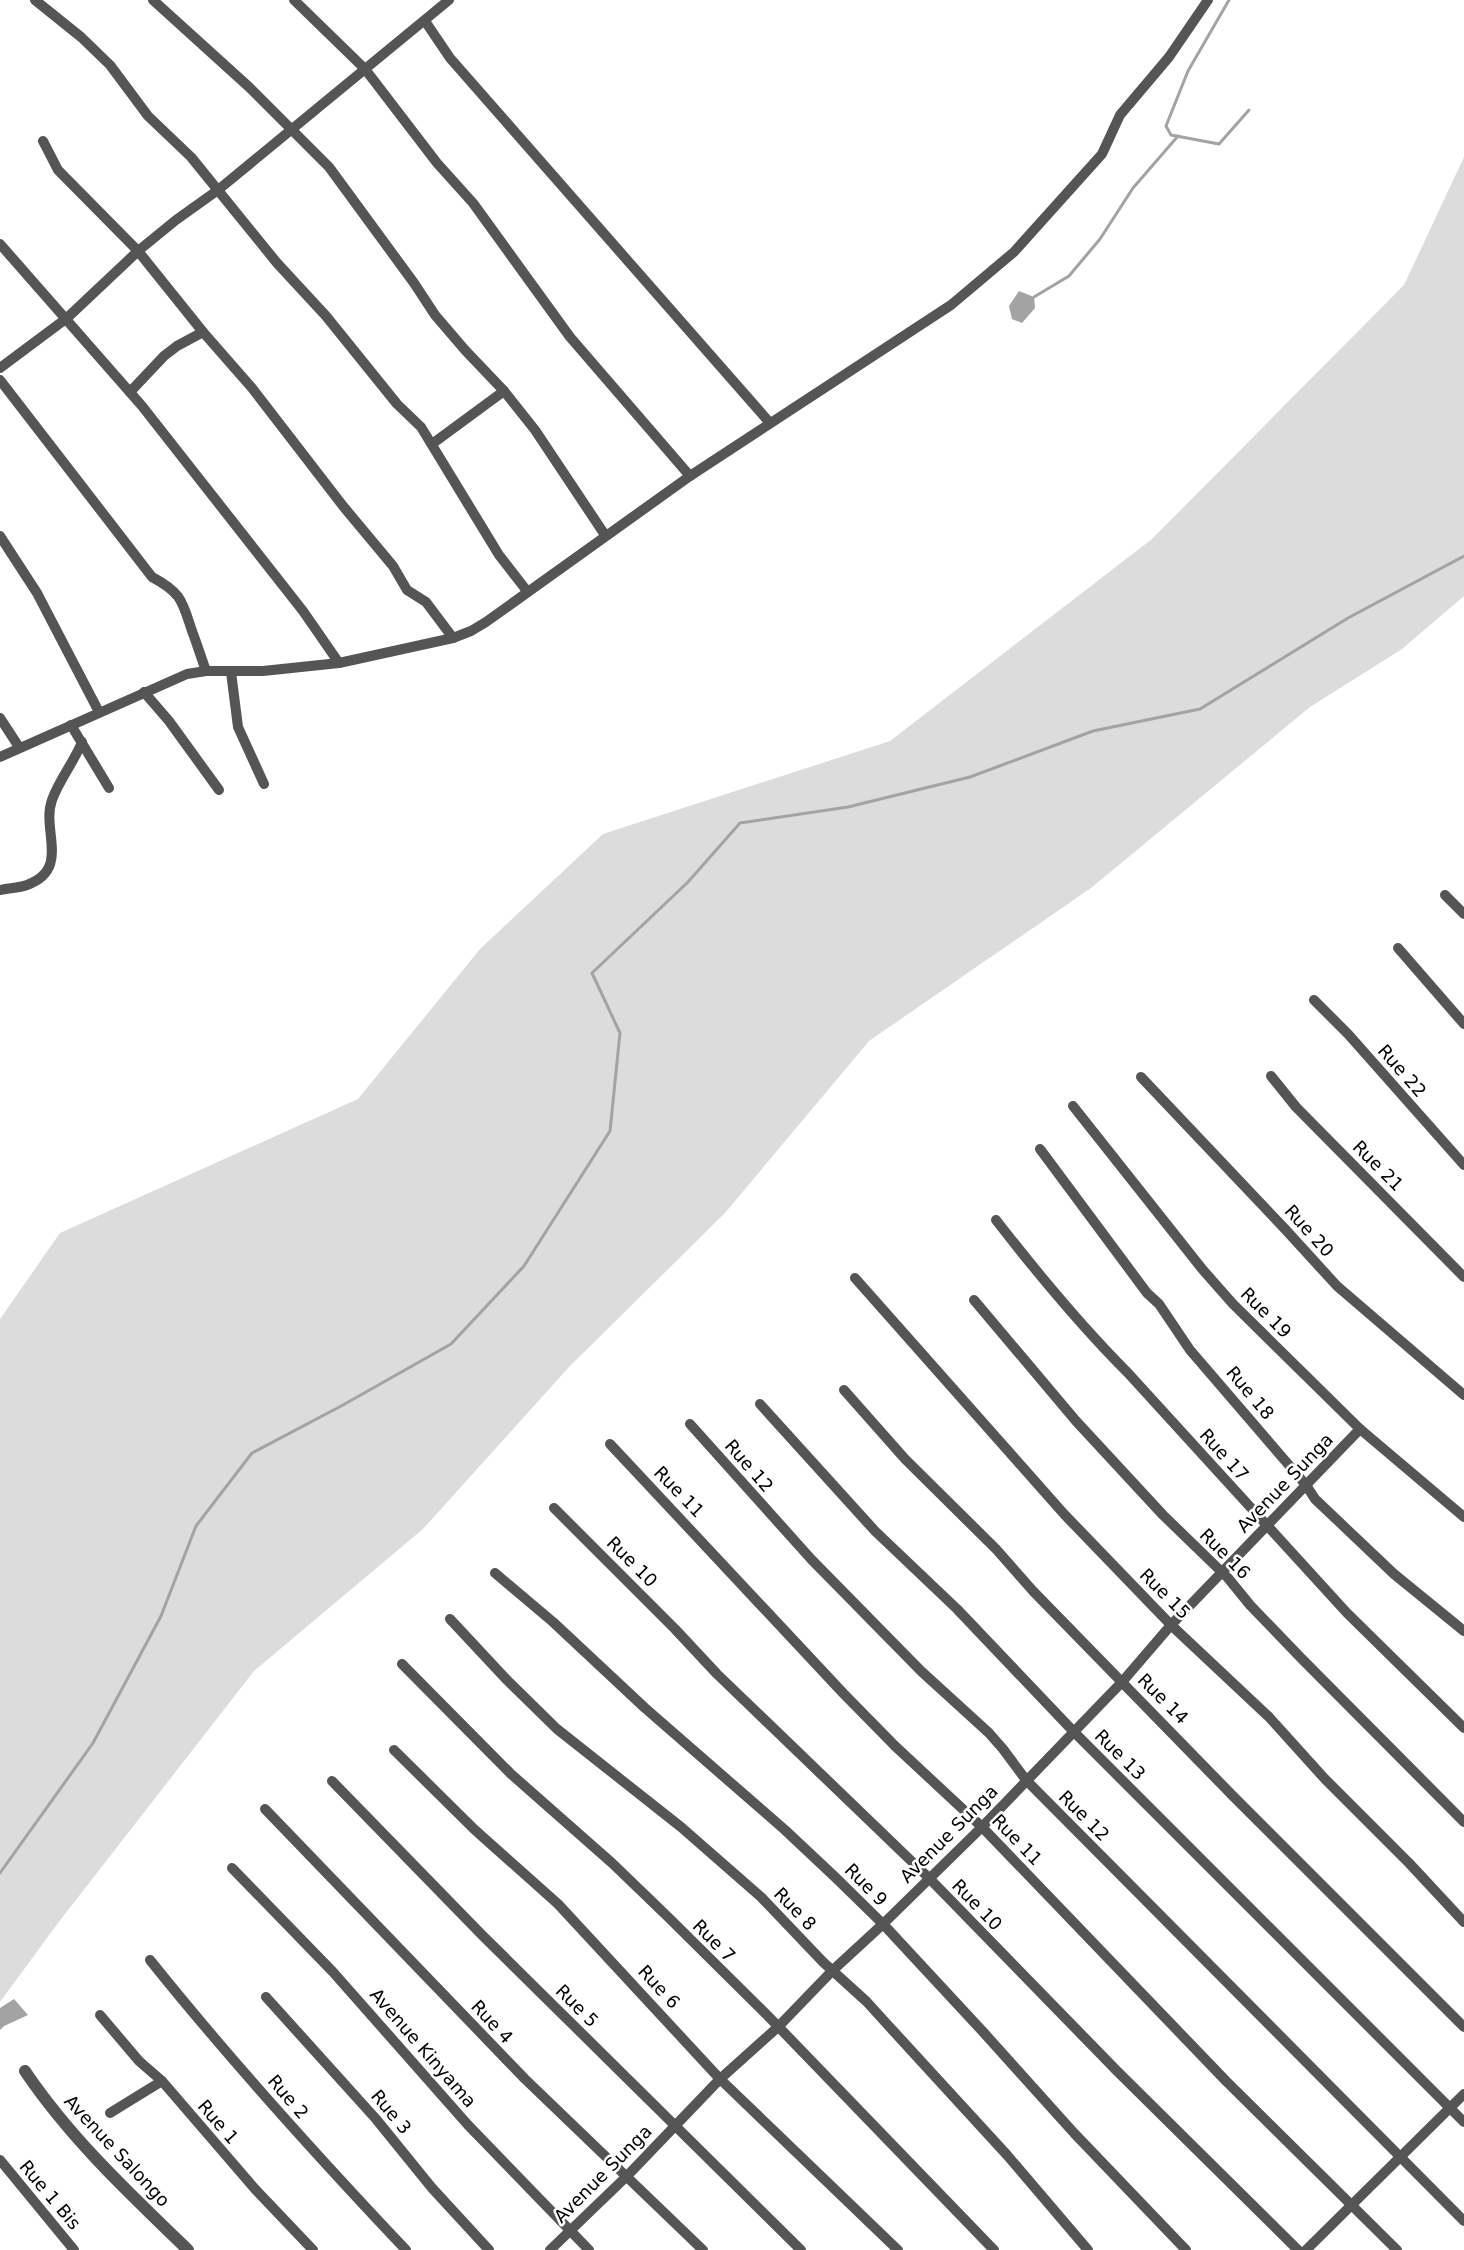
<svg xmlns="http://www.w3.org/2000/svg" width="1464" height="2250" font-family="'DejaVu Sans',sans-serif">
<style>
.green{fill:#dcdcdc}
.water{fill:#a3a3a3}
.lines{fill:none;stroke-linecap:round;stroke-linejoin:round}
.stream{stroke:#a3a3a3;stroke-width:3}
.minor{stroke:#555;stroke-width:10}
.tertiary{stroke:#555;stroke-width:12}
.labels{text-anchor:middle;stroke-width:5;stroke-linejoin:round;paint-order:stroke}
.street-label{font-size:18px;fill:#000;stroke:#fff}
</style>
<rect width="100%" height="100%" fill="#fff"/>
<path class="green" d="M1464 157V596L1402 649 1310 707 1091 888 869 1041 725 1213 569 1367 423 1529 254 1671 58 1923 0 2002V1319L60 1233 358 1099 480 949 603 834 890 741 1152 539 1404 285Z"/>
<g class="water">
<path d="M1019 291 1034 297 1035 308 1022 323 1012 319 1009 306Z"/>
<path d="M14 1999 28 2015 4 2026 0 2030V2008Z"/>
</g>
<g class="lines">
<g class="stream">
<path d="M1229 0 1188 71 1166 126 1171 135 1219 144 1249 110"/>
<path d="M1034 297 1069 276 1100 239 1133 188 1178 136"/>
<path d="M0 1873 93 1743 161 1616 196 1526 252 1453 343 1405 451 1344 524 1266 610 1131 620 1033 592 973 688 882 740 823 848 807 970 777 1093 731 1200 709 1348 618 1464 556"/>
</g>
<g class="minor">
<path d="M35 0 81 37 110 65 148 116 191 157 277 263 326 316 397 404 421 427 499 555 527 591"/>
<path d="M153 0 249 87 329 167 414 283 435 315 465 350 504 391 535 430 605 535"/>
<path d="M294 0 365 69 437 163 473 203 570 337 690 476"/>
<path d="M425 21 450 58 770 423"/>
<path d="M43 141 58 170 138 251 203 332 252 388 343 506 393 566 407 590 426 602 453 638"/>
<path d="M0 244 142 406 303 611 339 663"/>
<path d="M0 368 67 318 138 251 176 220 218 190 449 0"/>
<path d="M0 380 152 577C182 593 182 601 192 631 197 644 201 657 206 671"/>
<path d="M130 392 164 356 177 346 203 332"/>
<path d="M432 444 504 391"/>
<path d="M0 536 37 593 99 712"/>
<path d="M231 672 238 727 264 784"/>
<path d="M144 692 169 721 219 790"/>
<path d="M0 718 19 747"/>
<path d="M71 725 109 788"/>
<path d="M0 757 187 674 206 671H263L339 663 453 638 471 631 486 622 690 476 951 305 1014 252 1102 154 1120 115 1169 57 1208 0"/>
<path d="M0 890C9 888 19 888 27 885 71 869 41 830 52 800 59 780 74 762 82 742"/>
<path d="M1445 895 1464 914"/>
<path d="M1398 948 1464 1024"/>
<path d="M1314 1000 1348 1034 1464 1165"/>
<path d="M1271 1076 1296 1107 1464 1277"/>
<path d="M1141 1077 1285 1229 1337 1286 1464 1395"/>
<path d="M1073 1106 1203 1270 1233 1304 1360 1429 1464 1517"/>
<path d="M1040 1149 1147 1293 1159 1304 1190 1350 1306 1485 1315 1499 1394 1574 1464 1631"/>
<path d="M996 1220C1038 1274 1080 1325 1128 1373L1347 1613 1464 1728"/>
<path d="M855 1278 1064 1514 1171 1625 1269 1717 1325 1779 1409 1863 1464 1922"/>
<path d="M974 1300 1076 1421 1163 1515 1228 1578 1250 1605 1301 1658 1464 1822"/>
<path d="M844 1390 905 1459 996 1549 1033 1591 1231 1794 1464 2027"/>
<path d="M760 1404 875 1531 957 1609 1074 1732 1464 2122"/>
<path d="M690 1424 811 1559 921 1671 989 1733 1003 1749 1026 1780 1464 2221"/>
<path d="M610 1444 843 1693 895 1746 982 1827 1226 2081 1397 2250"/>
<path d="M554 1508 675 1629 717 1674 929 1878 1117 2071 1298 2250"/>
<path d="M495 1573 553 1622 645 1708 785 1830 835 1877 883 1924 985 2034 1074 2133 1186 2250"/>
<path d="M450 1619 507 1680 557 1729 681 1827 761 1897 823 1962 867 2002 886 2023 1007 2155 1088 2250"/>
<path d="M402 1664 511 1774 612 1863 667 1916 768 2016 994 2250"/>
<path d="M394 1750 475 1830 558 1904 720 2079 898 2250"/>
<path d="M332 1781 482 1935 801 2250"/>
<path d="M265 1809 525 2079 703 2250"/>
<path d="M232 1868 333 1972 468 2125 589 2250"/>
<path d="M150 1960C231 2061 318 2157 406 2250"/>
<path d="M266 1997 376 2119 432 2188 489 2250"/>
<path d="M100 2015 139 2061 162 2081 255 2189 313 2250"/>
<path d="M110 2113 162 2081"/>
<path d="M0 2160 74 2250"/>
<path d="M550 2250 627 2176 720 2079 778 2027 832 1971 883 1924 982 1827 1122 1682 1171 1625 1360 1429"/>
<path d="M1306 2250 1464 2094"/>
</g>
<path class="tertiary" d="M25 2071C70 2138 130 2194 188 2250"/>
</g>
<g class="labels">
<g class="street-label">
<text transform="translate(1402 1071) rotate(49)" y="6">Rue 22</text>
<text transform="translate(1378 1166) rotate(45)" y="6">Rue 21</text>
<text transform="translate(1309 1231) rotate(48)" y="6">Rue 20</text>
<text transform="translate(1266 1313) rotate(45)" y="6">Rue 19</text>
<text transform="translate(1250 1393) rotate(50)" y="6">Rue 18</text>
<text transform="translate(1224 1455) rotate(48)" y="6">Rue 17</text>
<text transform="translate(749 1466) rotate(49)" y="6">Rue 12</text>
<text transform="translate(1285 1483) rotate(-46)" y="6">Avenue Sunga</text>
<text transform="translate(679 1492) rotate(46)" y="6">Rue 11</text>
<text transform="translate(1225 1554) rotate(45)" y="6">Rue 16</text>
<text transform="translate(632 1562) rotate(45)" y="6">Rue 10</text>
<text transform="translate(1165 1594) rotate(45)" y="6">Rue 15</text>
<text transform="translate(1163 1699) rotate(45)" y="6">Rue 14</text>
<text transform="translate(1120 1755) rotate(45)" y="6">Rue 13</text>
<text transform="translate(1084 1816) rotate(45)" y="6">Rue 12</text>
<text transform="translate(949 1834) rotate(-45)" y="6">Avenue Sunga</text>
<text transform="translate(1017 1840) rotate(46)" y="6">Rue 11</text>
<text transform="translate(866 1885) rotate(45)" y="6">Rue 9</text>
<text transform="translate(977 1905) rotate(46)" y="6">Rue 10</text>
<text transform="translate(795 1909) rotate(46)" y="6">Rue 8</text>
<text transform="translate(714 1941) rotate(45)" y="6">Rue 7</text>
<text transform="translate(659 1987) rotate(47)" y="6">Rue 6</text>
<text transform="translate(577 2006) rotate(45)" y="6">Rue 5</text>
<text transform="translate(492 2022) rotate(47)" y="6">Rue 4</text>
<text transform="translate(423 2048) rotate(49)" y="6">Avenue Kinyama</text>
<text transform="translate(288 2097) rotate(49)" y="6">Rue 2</text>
<text transform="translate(391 2112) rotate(50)" y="6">Rue 3</text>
<text transform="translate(218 2122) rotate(49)" y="6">Rue 1</text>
<text transform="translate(117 2151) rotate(47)" y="6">Avenue Salongo</text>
<text transform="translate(603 2174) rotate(-45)" y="6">Avenue Sunga</text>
<text transform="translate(50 2195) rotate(50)" y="6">Rue 1 Bis</text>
</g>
</g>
</svg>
